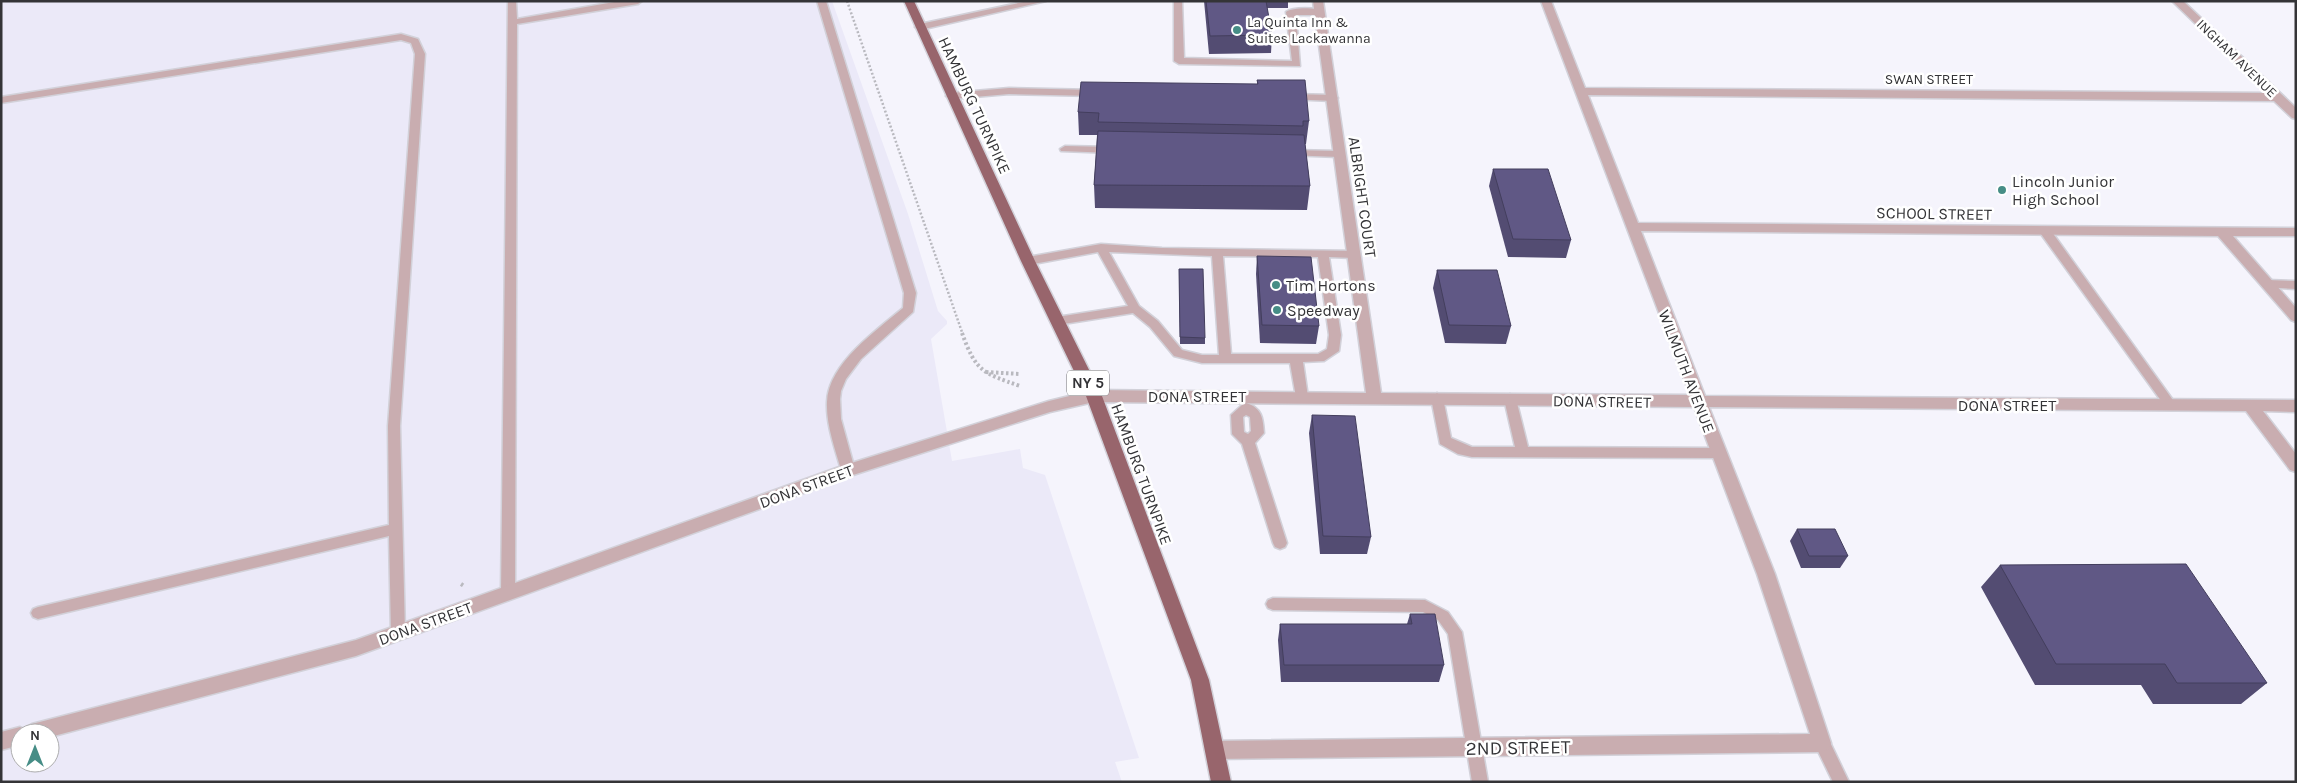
<svg xmlns="http://www.w3.org/2000/svg" width="2297" height="783" font-family="Karla,sans-serif">
<style>
.built{fill:#ebe9f8;fill-rule:evenodd}
.lines{fill:none;stroke-linecap:round;stroke-linejoin:round}
.service-casing{stroke:#d2d1d9;stroke-width:3}
.minor-casing{stroke:#d2d1d9;stroke-width:3}
.trunk-casing{stroke:#d2d1d9;stroke-width:3}
.path-far1{stroke:#b9b9bf;stroke-width:2.5;stroke-dasharray:2 2;stroke-linecap:butt}
.path{stroke:#b9b9bf;stroke-width:4;stroke-dasharray:2.5 2.5;stroke-linecap:butt}
.service{fill:#c9adb0;fill-rule:evenodd}
.minor{fill:#c9adb0;fill-rule:evenodd}
.trunk{fill:#98656c;fill-rule:evenodd}
.wall{fill:#534c72}
.building{fill:#605885;stroke:#433e5d}
.poi-dot{fill:#468d86;stroke:#fff;stroke-width:2}
.labels{text-anchor:middle;stroke-width:5;stroke-linejoin:round;paint-order:stroke}
.far-poi-label{font-size:14px;fill:#343437;stroke:#fff;text-anchor:start}
.far-street-label{font-size:14px;fill:#343437;stroke:#fff}
.shield{fill:#fff;stroke:#717173;stroke-width:1}
.shield-label{font-size:15px;font-weight:bold;fill:#343437}
.street-label{font-size:16px;fill:#343437;stroke:#fff}
.poi-label{font-size:16px;fill:#343437;stroke:#fff;text-anchor:start}
.near-street-label{font-size:19px;fill:#343437;stroke:#fff}
</style>
<rect width="100%" height="100%" fill="#f5f4fc"/>
<path class="built" d="M1 1H832L908 214 938 311 947 321V324L931 339 952 461 1020 449 1023 468 1045 475 1139 758 1115 762 1122 782H1ZM20 733H50V763H20Z"/>
<g class="lines">
<g class="service-casing">
<g id="service">
<path d="M508 1H516L517 19 620 1H642L638 4 517 24 515 593 513 597 508 599 503 597 501 593Z"/>
<path d="M817 1H826L916 293 913 312 861 359 846 379 841 391 840 399 841 419 855 470 853 474H843L841 470C835 448 826 425 827 402 828 364 877 330 903 308L904 293Z"/>
<path d="M1028 1H1046L920 30 915 27 920 24Z"/>
<path d="M1174 1H1182L1184 58 1292 61 1286 12C1293 7 1317 7 1324 12L1319 15H1296L1300 66 1179 64 1174 61Z"/>
<path d="M401 34 418 39 425 54 400 426 405 633 403 637 398 639 393 637 391 633 389 536 38 619 33 617 31 613 33 609 38 607 389 525 388 426 415 54 411 43 401 40 1 103V97Z"/>
<path d="M1009 88 1096 90 1101 93 1096 96 1009 94 951 99 946 96 951 93Z"/>
<path d="M1291 94 1333 95 1338 98 1333 101 1288 99V95Z"/>
<path d="M1065 146 1113 147 1118 150 1113 153 1061 151 1060 149Z"/>
<path d="M1290 150 1339 151 1344 154 1339 157 1286 155 1285 153Z"/>
<path d="M2045 227 2049 228 2175 403 2177 406 2175 409H2167L2041 234 2039 231 2041 228Z"/>
<path d="M1101 244 1162 248 1358 251 1360 254 1358 257 1354 258 1329 257 1341 335 1339 351 1324 361 1303 362 1308 397 1302 402 1296 397 1290 363H1202L1174 356 1150 327 1133 313 1057 325 1053 324 1051 321 1053 318 1057 317 1128 306 1098 252 1028 265 1022 261 1028 257ZM1109 252 1212 256 1219 355H1202L1182 350 1158 321 1139 306ZM1223 256 1318 257 1329 335 1327 349 1318 354H1231Z"/>
<path d="M2267 280 2296 281V289L2263 287 2261 284 2263 281Z"/>
<path d="M1437 393 1443 398 1451 438 1472 447H1515L1504 399 1510 394 1516 399 1528 447 1719 448 1724 449 1726 453 1724 457 1719 458 1472 457 1458 454 1440 444 1431 398Z"/>
<path d="M1246 403C1262 408 1263 418 1264 433L1255 443 1287 543 1285 547 1280 549 1275 547 1273 543 1242 444 1232 434 1231 415 1242 405ZM1246 415 1250 417 1251 431 1248 434 1244 432 1243 417Z"/>
<path d="M1273 598 1425 600 1448 612 1462 632 1488 782H1472L1448 634 1438 620 1423 612 1273 610 1268 608 1266 604 1268 600Z"/>
<path d="M1822 736 1828 738 1849 782H1833L1814 743 1816 738Z"/>
</g>
</g>
<g class="minor-casing">
<path id="minor" d="M1313 1H1323L1381 393 1690 395 1541 1H1551L1585 88 2267 93 2172 1H2183L2296 108V119L2292 118 2274 101 1588 95 1638 223 2296 228V236H2233L2296 308V322L2291 320 2218 236 1641 231 1705 396 2296 400V412L2263 411 2296 454V472L2290 470 2246 411 1709 407 1775 574 1831 743 1829 749 1822 752 1214 759 1207 756 1205 750 1207 744 1214 741 1810 734 1757 574 1694 407 1094 402 1050 412 853 475 356 656 50 737V733H20V745L1 750V732L20 727 24 729 32 724 356 640 842 466 1049 401 1094 390 1366 393Z"/>
</g>
<g class="trunk-casing">
<path id="trunk" d="M904 1H914L1035 261 1102 396 1209 680 1231 782H1211L1191 680 1086 396 1021 261Z"/>
</g>
<path class="path-far1" d="M847 1 963 335"/>
<g class="path">
<path d="M962 333C976 372 983 373 1020 386"/>
<path d="M986 372 1020 374"/>
<path d="M461 584 464 586"/>
</g>
<use href="#service" class="service"/>
<use href="#minor" class="minor"/>
<use href="#trunk" class="trunk"/>
</g>
<g class="wall">
<path d="M1204 1H1288V8H1267L1272 35 1271 53 1209 54Z"/>
<path d="M1257 80 1309 121 1306 144H1305L1310 186 1307 210 1095 208 1094 185 1097 135H1079L1078 112 1257 84Z"/>
<path d="M1493 169 1571 240 1566 258 1508 257 1489 186Z"/>
<path d="M1257 256 1319 326 1316 344 1260 343 1256 274Z"/>
<path d="M1179 269 1205 338V344H1180Z"/>
<path d="M1437 270 1511 326 1506 344 1445 343 1433 288Z"/>
<path d="M1312 415 1371 537 1367 554H1320L1309 433Z"/>
<path d="M1797 529 1848 556 1840 568H1801L1790 541Z"/>
<path d="M2000 565 2267 683 2241 704H2153L2141 685H2035L1981 587Z"/>
<path d="M1410 614 1444 665 1439 682H1281L1278 640 1280 624H1407Z"/>
</g>
<g class="building">
<path d="M1206 1H1266L1272 35 1210 36Z"/>
<path d="M1257 80H1305L1309 121H1303V126L1098 122 1099 113 1078 112 1081 82 1258 84Z"/>
<path d="M1098 131 1304 135 1310 186 1094 185Z"/>
<path d="M1493 169H1548L1571 240 1513 239Z"/>
<path d="M1257 256 1311 257 1319 326 1262 325Z"/>
<path d="M1179 269H1203L1205 338 1180 337Z"/>
<path d="M1437 270H1497L1511 326 1449 325Z"/>
<path d="M1312 415 1355 416 1371 537 1323 536Z"/>
<path d="M1797 529H1835L1848 556H1809Z"/>
<path d="M2186 564 2267 683H2177L2165 664H2056L2000 565Z"/>
<path d="M1410 614H1435L1444 665H1284L1280 624H1412Z"/>
</g>
<g class="poi-dot">
<circle cx="1237" cy="30" r="5"/>
<circle cx="2002" cy="190" r="5"/>
<circle cx="1276" cy="285" r="5"/>
<circle cx="1277" cy="310" r="5"/>
</g>
<g class="labels">
<g class="far-poi-label">
<text x="1247" y="27">La Quinta Inn &amp;<tspan x="1247" dy="16">Suites Lackawanna</tspan></text>
</g>
<g class="far-street-label">
<text transform="translate(2237 58) rotate(44)" y="5">INGHAM AVENUE</text>
<text x="1929" y="84">SWAN STREET</text>
</g>
<rect class="shield" x="1067" y="370.5" width="42" height="25" rx="4"/>
<g class="shield-label">
<text x="1088" y="388">NY 5</text>
</g>
<g class="street-label">
<text transform="translate(975 105) rotate(65)" y="6">HAMBURG TURNPIKE</text>
<text transform="translate(1363 197) rotate(82)" y="6">ALBRIGHT COURT</text>
<text transform="translate(1934 213) rotate(1)" y="6">SCHOOL STREET</text>
<text transform="translate(1687 371) rotate(69)" y="6">WILMUTH AVENUE</text>
<text x="1197" y="402">DONA STREET</text>
<text transform="translate(1602 401) rotate(1)" y="6">DONA STREET</text>
<text x="2007" y="411">DONA STREET</text>
<text transform="translate(1142 474) rotate(70)" y="6">HAMBURG TURNPIKE</text>
<text transform="translate(806 486) rotate(-20)" y="6">DONA STREET</text>
<text transform="translate(425 623) rotate(-20)" y="6">DONA STREET</text>
</g>
<g class="poi-label">
<text x="2012" y="187">Lincoln Junior<tspan x="2012" dy="18">High School</tspan></text>
<text x="1286" y="291">Tim Hortons</text>
<text x="1287" y="316">Speedway</text>
</g>
<g class="near-street-label">
<text transform="translate(1518 747) rotate(-1)" y="7">2ND STREET</text>
</g>
</g>
<rect width="2297" height="783" fill="none" stroke="#343437" stroke-width="5"/>
<g transform="translate(35 748)"><circle r="24" fill="#ffffff" stroke="#aeaeaf"/>
<path d="M0-4L9 19L0 12L-9 19Z" fill="#468d86"/>
<text y="-8" font-size="14" font-weight="bold" text-anchor="middle" fill="#343437">N</text>
</g>
</svg>
